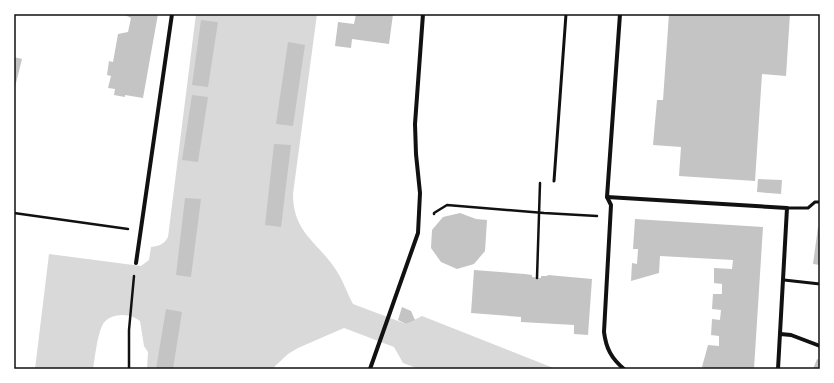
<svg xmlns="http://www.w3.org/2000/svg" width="834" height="383" font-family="Manrope,sans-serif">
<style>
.water{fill:#d9d9d9}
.building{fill:#c4c4c4}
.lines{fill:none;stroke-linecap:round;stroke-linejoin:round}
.path{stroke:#111;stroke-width:2.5}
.service{stroke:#111;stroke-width:3}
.minor{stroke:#111;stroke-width:4}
.neatline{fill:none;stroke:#111;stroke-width:1.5}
</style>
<rect width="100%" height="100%" fill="#fff"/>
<path class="water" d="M196 14H317L293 194C293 233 318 242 336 270 343 280 347 293 353 304L406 324 422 316 556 369H419L403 363 394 347 344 328 298 348 288 354 272 369H147L148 352 144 346 140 321C135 317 129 315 123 315 115 315 105 318 102 326 97 337 95 357 93 369H35L49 254 141 266 149 260 151 247C160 246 164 244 168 237Z"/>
<g class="building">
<path d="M123 14H158L143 98 125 95V97L114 95 115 89 108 88 111 76 107 75 109 61 113 62 118 34 128 32 131 18Z"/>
<path d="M356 14H393L389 44 352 39 351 48 335 46 338 22 354 24Z"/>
<path d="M669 14H790L786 76 762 74 755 181 679 176 681 147 653 145 657 100H663Z"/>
<path d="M201 20 218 22 208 87 192 85Z"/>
<path d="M288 42 305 45 293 126 276 124Z"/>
<path d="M14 57 22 59 15 87H14Z"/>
<path d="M192 95 208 97 198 162 182 160Z"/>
<path d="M274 144 291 145 281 227 265 225Z"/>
<path d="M758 179 782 180 781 194 757 192Z"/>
<path d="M185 198 201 199 191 277 176 275Z"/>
<path d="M460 213 476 219 487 220 485 251 474 264 457 269 441 262 431 248 432 230 443 217Z"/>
<path d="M635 219 763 227 754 369H708L702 367 708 345 719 346V336L711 335 712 319 720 320 721 310 712 309 713 294H722V284L714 283V268L732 269 733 260 660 256 659 273 631 281 632 263 637 264 638 249H633Z"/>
<path d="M818 227H820V265L813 264Z"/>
<path d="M474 270 525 274 532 275V277L541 278V276H547L548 275 592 279 588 335 574 334V325L521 322V317L471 313Z"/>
<path d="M402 307 411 311 415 320 406 324 398 320Z"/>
<path d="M166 309 182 312 173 369H156Z"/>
<path d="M817 359 820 360V369H813Z"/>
</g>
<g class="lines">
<g class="path">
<path d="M14 213 128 229"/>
<path d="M434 214V213L447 205 544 213 597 216"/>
<path d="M537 278 540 183"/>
<path d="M129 369V330L134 276"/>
</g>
<g class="service">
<path d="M554 181 566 14"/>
<path d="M787 208H808L815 202H820"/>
<path d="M784 280 820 284"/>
</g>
<g class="minor">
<path d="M620 14 607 197 611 205 604 332C606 348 611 358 624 369"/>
<path d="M607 197 787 208 778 369"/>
<path d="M136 263 172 14"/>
<path d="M780 334 791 335 820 346"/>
<path d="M370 369 418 233 420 193 416 154 415 124 423 14"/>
</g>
</g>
<rect width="834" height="383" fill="none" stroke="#ffffff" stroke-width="30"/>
<rect x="15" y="15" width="804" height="353" class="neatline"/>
</svg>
